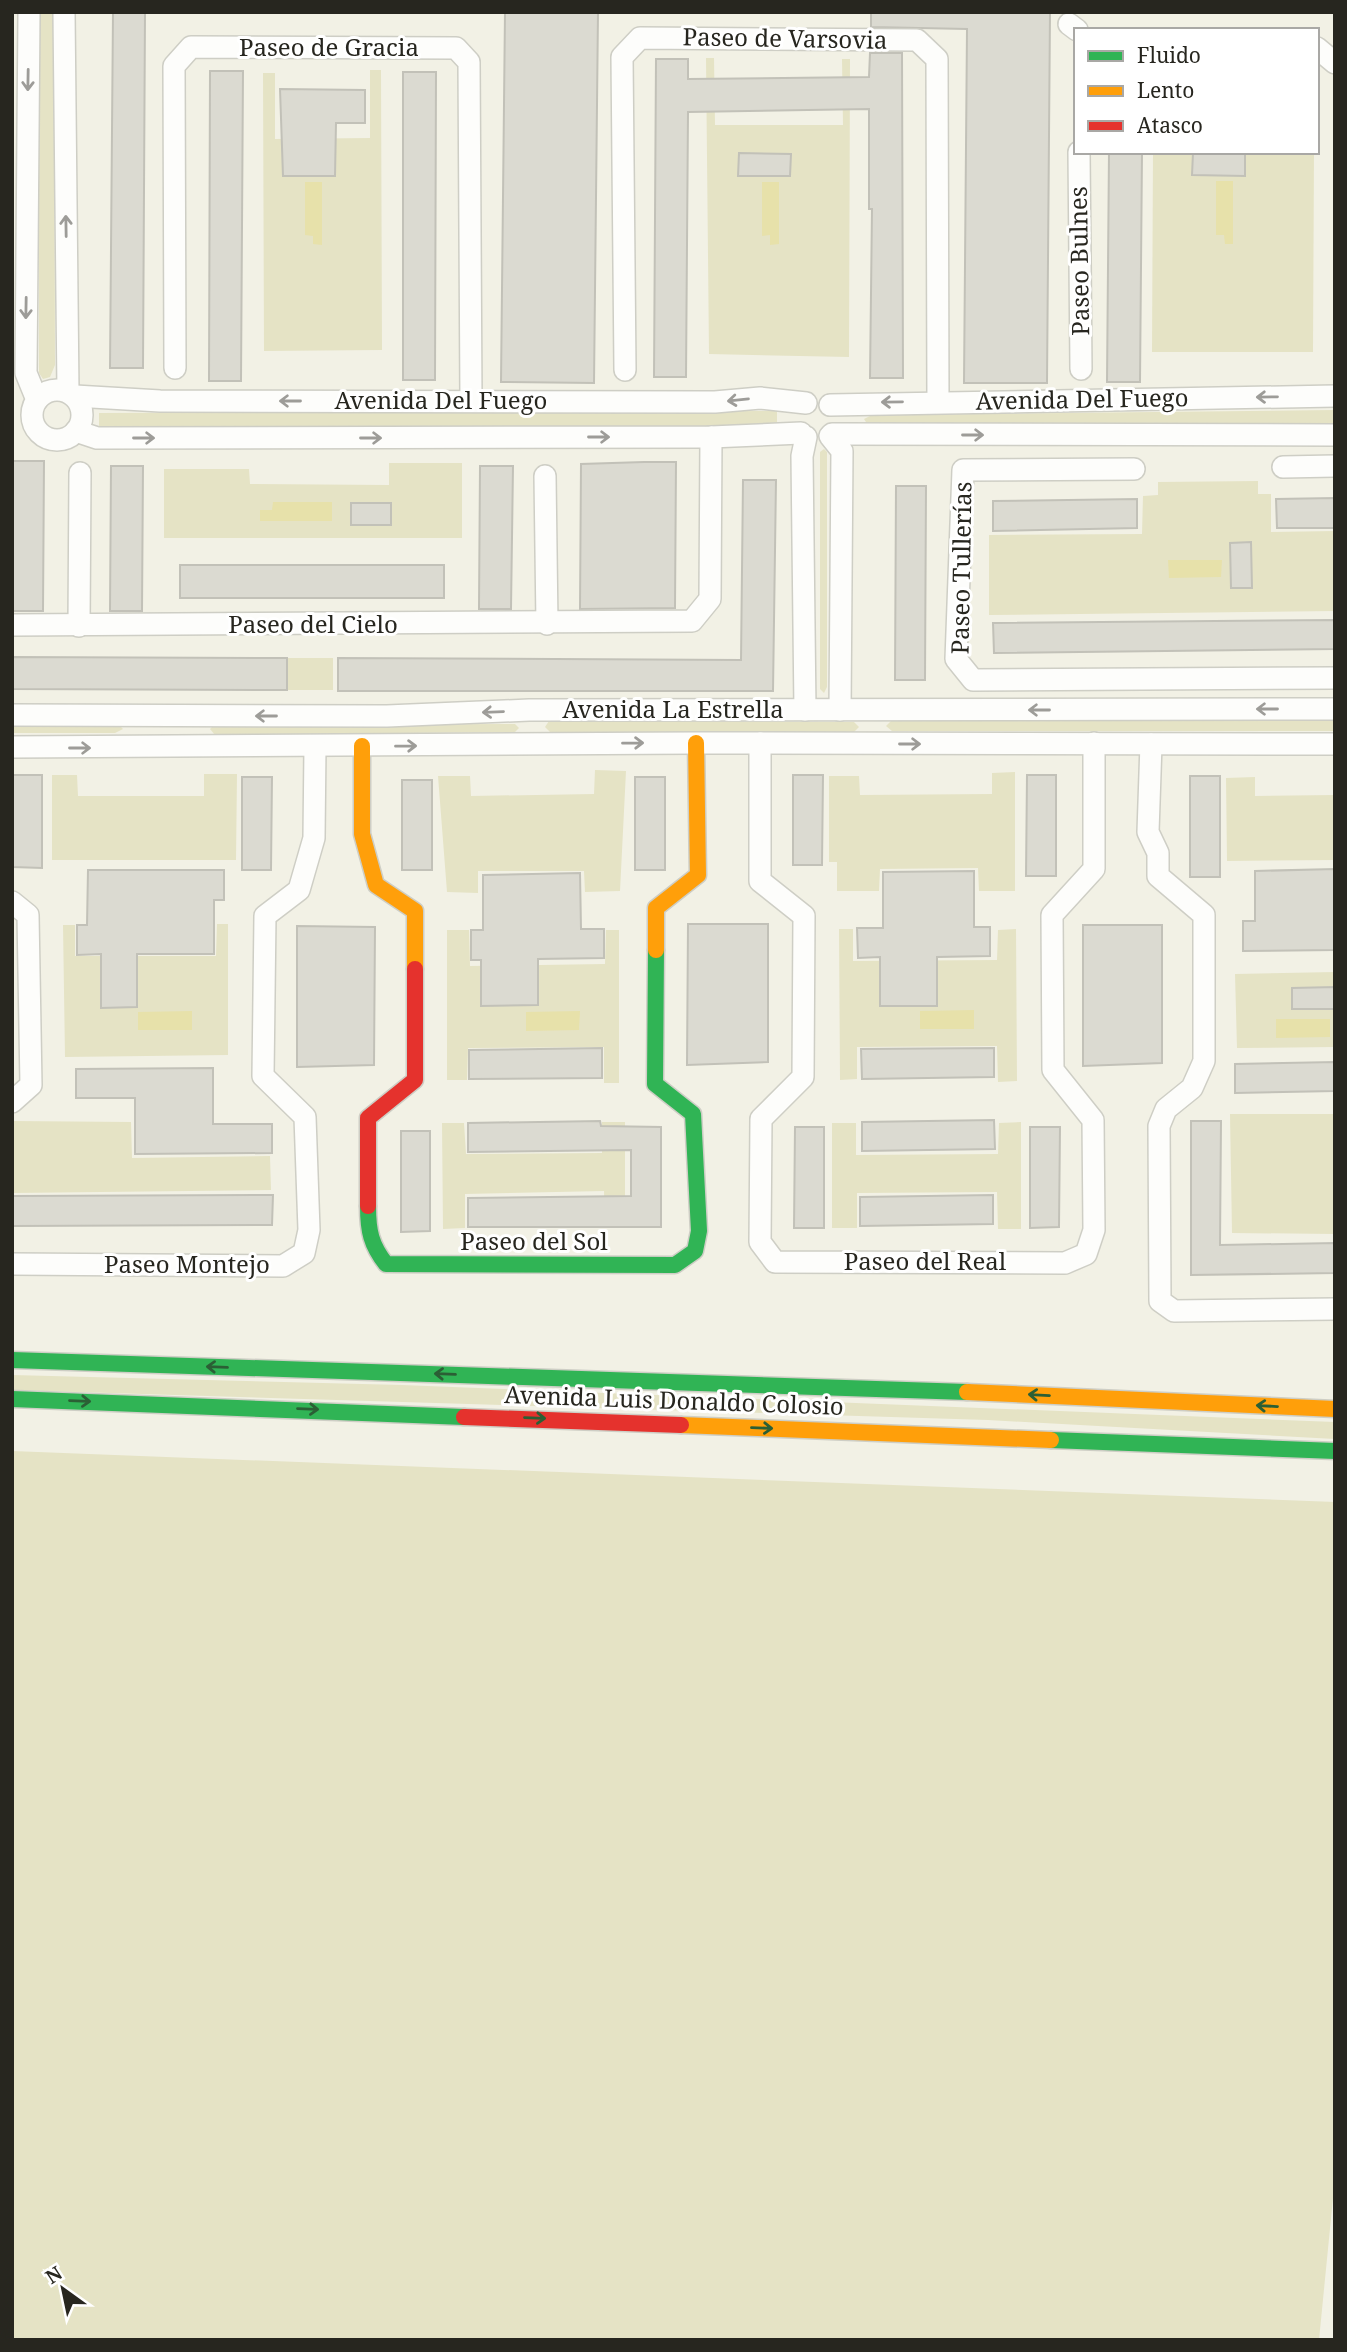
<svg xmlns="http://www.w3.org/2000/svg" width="1347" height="2352" font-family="'Noto Serif',serif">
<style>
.green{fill:#e5e3c5}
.water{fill:#e7e1aa}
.building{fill:#dbdad1;stroke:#c2c1b8;stroke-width:2}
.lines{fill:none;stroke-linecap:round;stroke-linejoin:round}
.street-casing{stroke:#cecec5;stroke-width:24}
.fast-casing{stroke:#cecec5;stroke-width:19}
.slow-casing{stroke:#cecec5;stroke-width:19}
.jam-casing{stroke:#cecec5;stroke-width:19}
.street{stroke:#fdfdfb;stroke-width:21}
.fast{stroke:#30b455;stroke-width:16}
.slow{stroke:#ff9f0a;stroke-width:16}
.jam{stroke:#e5322d;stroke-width:16}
.oneway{stroke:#9d9c98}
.oneway2{stroke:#2b5f35}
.labels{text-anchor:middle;stroke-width:6;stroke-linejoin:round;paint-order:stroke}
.street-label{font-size:24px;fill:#27261f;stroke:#fff}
</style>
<rect width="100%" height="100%" fill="#f2f1e5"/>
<g class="green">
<path d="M39 12H54L55 365 50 377 43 379 39 373Z"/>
<path d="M706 58H714L715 125H843L842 59H850L849 357 709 354Z"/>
<path d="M370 70H381L382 350 264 351 263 73H275V139L370 138Z"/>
<path d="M1153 152H1314L1313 352H1152Z"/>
<path d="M1335 410V425H868L864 419 872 415Z"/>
<path d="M777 411V426L99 427V413Z"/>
<path d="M824 449 827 452V687L824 693 820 689V452Z"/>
<path d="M389 463H462V538H164V469H249L250 484 389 485Z"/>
<path d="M1258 481V494H1271V532L1335 531V611L989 615V535L1142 534 1143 496 1158 495V482Z"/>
<rect x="288" y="658" width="45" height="32"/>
<path d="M1335 719V731H892L886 726 892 720Z"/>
<path d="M549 721 854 722 859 727 854 732 552 734 545 727Z"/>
<path d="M515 724 519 728 515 732 215 735 210 729 214 725Z"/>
<path d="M12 725 120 726 123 729 115 733H12Z"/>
<path d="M595 770 626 771 620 891 585 892 584 871H478V893L447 892 438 776H470L471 796 594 794Z"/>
<path d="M1015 772V891H979L978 868 880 869 879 891H837V862H829V776H859L860 795 992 794V773Z"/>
<path d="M204 774H237L236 860H52V775H77L78 796H204Z"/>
<path d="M1255 777V796L1335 795V860L1227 861 1226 778Z"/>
<path d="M217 924H228V1055L65 1057 63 925H75V956H216Z"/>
<path d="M839 929H853V961L997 960 998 930 1016 929 1017 1081 998 1082 997 1046 857 1047V1079L840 1080Z"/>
<path d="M447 930H469L470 966 605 964 606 930H619V1083H604V1047L468 1048 467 1080H447Z"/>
<path d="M1335 972V1047L1237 1048 1235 974Z"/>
<path d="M1230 1114H1335V1234L1232 1233Z"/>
<path d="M12 1121 131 1122 132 1158 270 1156 271 1190 12 1193Z"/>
<path d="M602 1122H625V1227L605 1228 604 1191 465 1194V1228L443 1229 442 1123H464L466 1154 602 1153Z"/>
<path d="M1021 1122V1229H998L997 1192 857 1193V1228H832V1123H856V1155L998 1154 999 1123Z"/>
<path d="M12 1375 402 1385 1335 1422V1439L988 1420 12 1390Z"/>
<path d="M12 1451 1335 1502V2178L1319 2340H12Z"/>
</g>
<g class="water">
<path d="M1216 181H1233V244H1225L1224 235H1216Z"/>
<path d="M305 182H322V245L313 244V236L305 235Z"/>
<path d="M762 182H779V244L770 245V235L762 236Z"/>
<path d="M273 502H332V521H260V510H272Z"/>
<path d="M1168 560H1222L1221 577 1169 578Z"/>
<path d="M974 1010V1029H920V1011Z"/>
<path d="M192 1011V1030H138V1012Z"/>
<path d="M580 1011 579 1030 526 1031V1012Z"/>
<path d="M1276 1019H1330V1037L1276 1038Z"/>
</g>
<g class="building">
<path d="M113 12H145L143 368H110Z"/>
<path d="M505 12H598L594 383 501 382Z"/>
<path d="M871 12H1050L1047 383H964L967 29 871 27Z"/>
<path d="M870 53H902L903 378H870L872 209H869V109L688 112 686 377H654L656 59H688V79L869 77Z"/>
<path d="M210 71H243L241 381H209Z"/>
<path d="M403 72H436L435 380H403Z"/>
<path d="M280 89 365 90V123H336L335 176H283Z"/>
<path d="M1109 152H1142L1140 382H1107Z"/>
<path d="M739 153 791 154 790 176H738Z"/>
<path d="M1193 153H1245V176L1192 175Z"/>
<path d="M12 461H44L43 611H12Z"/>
<path d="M644 462H676L675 608 580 609 581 464Z"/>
<path d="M111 466H143L142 611H110Z"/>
<path d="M480 466H513L511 609H479Z"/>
<path d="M743 480H776L773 691H338V658L741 660Z"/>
<path d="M896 486H926L925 680H895Z"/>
<path d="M1335 498V528H1277L1276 499Z"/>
<path d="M1137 499V528L993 531V501Z"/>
<rect x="351" y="503" width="40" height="22"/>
<path d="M1251 542 1252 588H1231L1230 543Z"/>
<rect x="180" y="565" width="264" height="33"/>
<path d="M1335 620V649L994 653 993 623Z"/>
<path d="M12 657 287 658V690L12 689Z"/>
<path d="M13 775H42V868L13 867Z"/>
<path d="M793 775H823L822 865H793Z"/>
<path d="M1027 775H1056V876H1026Z"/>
<rect x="1190" y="776" width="30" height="101"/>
<path d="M242 777H272L271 870H242Z"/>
<rect x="635" y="777" width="30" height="93"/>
<rect x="402" y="780" width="30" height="90"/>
<path d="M1335 869V950L1243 951V921H1255V871Z"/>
<path d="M88 870H224V900H214V954H137V1007L101 1008V954L77 955V925H87Z"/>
<path d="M974 871V927H990V956L937 957V1006H880V957L858 958 857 928H883V872Z"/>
<path d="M580 873 581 929H604V958L538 959V1005L481 1006V960H471V930H483V875Z"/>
<path d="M688 924H768V1062L687 1065Z"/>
<path d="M1083 925H1162V1063L1083 1066Z"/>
<path d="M297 926 375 927 374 1065 297 1067Z"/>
<path d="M1335 987V1009H1292V988Z"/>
<path d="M602 1048V1078L469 1079V1050Z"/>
<path d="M994 1048V1077L862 1079 861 1049Z"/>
<path d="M1335 1062V1091L1235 1093V1064Z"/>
<path d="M213 1068V1124H272V1153L135 1154V1098H76V1069Z"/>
<path d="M994 1120 995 1149 862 1151V1122Z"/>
<path d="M600 1121 601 1126 661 1127V1227H468V1198L631 1196V1150L468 1152V1123Z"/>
<path d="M1191 1121H1221L1220 1245 1335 1243V1273L1191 1275Z"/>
<path d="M795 1127H824V1228H794Z"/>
<path d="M1030 1127H1060L1059 1227 1030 1228Z"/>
<path d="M401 1131H430V1231L401 1232Z"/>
<path d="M273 1195 272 1225 12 1226V1196Z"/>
<path d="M993 1195V1224L860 1226V1197Z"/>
</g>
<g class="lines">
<g class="street-casing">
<g id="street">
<path d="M29 12 26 373 37 400"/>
<path d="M64 12 68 392"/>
<path d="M1069 24 1077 30"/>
<path d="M1317 48 1335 63"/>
<path d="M1079 152 1081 369"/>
<path d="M175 368 174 66 191 47 456 48 469 62 471 400"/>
<path d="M625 370 622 57 640 38 917 40 937 59 938 402"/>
<circle cx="57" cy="415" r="25"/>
<path d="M75 396 160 401 715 402 760 398 806 403"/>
<path d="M830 405 1335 396"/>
<path d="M76 431 97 438 711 437 801 433"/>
<path d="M832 434 1335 435"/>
<path d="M830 436 842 451 840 710"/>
<path d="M1283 467 1335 466"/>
<path d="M1134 469 963 470 956 659 973 680 1335 678"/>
<path d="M545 476 547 624"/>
<path d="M12 625 692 621 710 599 711 437"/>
<path d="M79 626 80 473"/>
<path d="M805 710 802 456 806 437"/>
<path d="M12 715 387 716 529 710 1335 709"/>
<path d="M760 743V881L804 916 803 1077 761 1119 760 1242 775 1262 1065 1263 1086 1254 1094 1230 1093 1120 1053 1070 1052 915 1094 869V743"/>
<path d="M1151 744 1148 832 1158 853V876L1204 915V1061L1192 1088 1166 1109 1159 1126 1160 1301 1174 1311 1335 1309"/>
<path d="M12 747 696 743 1335 744"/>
<path d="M12 902 28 915 31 1085 12 1102"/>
<path d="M12 1264 283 1266 304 1253 309 1230 305 1117 263 1076 265 916 299 890 314 838 315 747"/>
</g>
</g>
<g class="fast-casing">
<g id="fast">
<path d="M368 1206C368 1231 371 1245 386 1264L675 1265 695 1251 699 1231 693 1114 655 1084 656 950"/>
<path d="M12 1360 967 1392"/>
<path d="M12 1399 464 1417"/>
<path d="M1051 1440 1335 1451"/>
</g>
</g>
<g class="slow-casing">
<g id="slow">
<path d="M362 746V834L376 885 415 911V969"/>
<path d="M656 950V908L698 875 696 743"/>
<path d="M967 1392 1335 1409"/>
<path d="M681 1425 1051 1440"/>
</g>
</g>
<g class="jam-casing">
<g id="jam">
<path d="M368 1206V1118L415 1080V969"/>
<path d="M464 1417 681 1425"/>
</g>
</g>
<use href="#street" class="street"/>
<use href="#fast" class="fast"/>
<use href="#slow" class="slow"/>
<use href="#jam" class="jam"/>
</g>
<defs><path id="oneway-shaft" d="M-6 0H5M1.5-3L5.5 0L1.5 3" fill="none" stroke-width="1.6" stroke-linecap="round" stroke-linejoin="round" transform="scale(1.75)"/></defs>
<g class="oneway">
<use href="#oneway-shaft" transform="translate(28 80) rotate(91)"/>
<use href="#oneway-shaft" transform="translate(66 226) rotate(-91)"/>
<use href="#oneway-shaft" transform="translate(26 308) rotate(91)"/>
<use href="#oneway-shaft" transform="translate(1267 397) rotate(179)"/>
<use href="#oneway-shaft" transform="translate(738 400) rotate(174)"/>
<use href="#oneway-shaft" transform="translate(290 401) rotate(180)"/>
<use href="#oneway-shaft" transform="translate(892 402) rotate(179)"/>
<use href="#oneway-shaft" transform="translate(973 435)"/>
<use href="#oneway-shaft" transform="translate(599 437)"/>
<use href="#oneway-shaft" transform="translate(144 438)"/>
<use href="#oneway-shaft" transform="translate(371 438)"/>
<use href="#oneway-shaft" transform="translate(1267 709) rotate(180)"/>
<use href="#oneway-shaft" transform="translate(1039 710) rotate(180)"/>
<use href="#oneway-shaft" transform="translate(493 712) rotate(178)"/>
<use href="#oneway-shaft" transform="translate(266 716) rotate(-180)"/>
<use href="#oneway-shaft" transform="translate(633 743) rotate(-1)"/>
<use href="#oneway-shaft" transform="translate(910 744)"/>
<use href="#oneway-shaft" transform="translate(406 746) rotate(-1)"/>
<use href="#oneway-shaft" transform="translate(80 748)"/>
</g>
<g class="oneway2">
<use href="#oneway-shaft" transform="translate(217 1367) rotate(-178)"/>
<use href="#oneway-shaft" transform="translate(445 1374) rotate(-178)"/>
<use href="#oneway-shaft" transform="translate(1039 1395) rotate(-177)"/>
<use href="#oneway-shaft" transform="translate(80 1401) rotate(2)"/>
<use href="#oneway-shaft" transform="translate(1267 1406) rotate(-177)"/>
<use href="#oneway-shaft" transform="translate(308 1409) rotate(2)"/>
<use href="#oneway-shaft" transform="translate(535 1418) rotate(2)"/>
<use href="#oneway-shaft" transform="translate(762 1428) rotate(2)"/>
</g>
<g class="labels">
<g class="street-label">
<text transform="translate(785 39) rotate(1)" y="8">Paseo de Varsovia</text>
<text x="329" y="56">Paseo de Gracia</text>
<text transform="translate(1080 261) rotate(-91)" y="8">Paseo Bulnes</text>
<text transform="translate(1082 400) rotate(-1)" y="8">Avenida Del Fuego</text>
<text x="441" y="409">Avenida Del Fuego</text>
<text transform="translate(962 568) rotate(-89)" y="8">Paseo Tullerías</text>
<text x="313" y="633">Paseo del Cielo</text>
<text x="673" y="718">Avenida La Estrella</text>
<text x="534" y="1250">Paseo del Sol</text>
<text x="925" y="1270">Paseo del Real</text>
<text x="187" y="1273">Paseo Montejo</text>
<text transform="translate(674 1401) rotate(2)" y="8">Avenida Luis Donaldo Colosio</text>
</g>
</g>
<rect width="1347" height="2352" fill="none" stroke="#27261f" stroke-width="28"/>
<rect x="1074" y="28" width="245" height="126" fill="#ffffff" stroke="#a9a8a5" stroke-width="2"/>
<rect x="1088" y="51" width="35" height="10" fill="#30b455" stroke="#a9a8a5" stroke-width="2"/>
<text x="1137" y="63" font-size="21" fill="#27261f">Fluido</text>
<rect x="1088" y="86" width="35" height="10" fill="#ff9f0a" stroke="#a9a8a5" stroke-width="2"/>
<text x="1137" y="98" font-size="21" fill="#27261f">Lento</text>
<rect x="1088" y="121" width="35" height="10" fill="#e5322d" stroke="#a9a8a5" stroke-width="2"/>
<text x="1137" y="133" font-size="21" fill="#27261f">Atasco</text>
<g transform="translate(63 2289) rotate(327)" stroke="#ffffff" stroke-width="5" paint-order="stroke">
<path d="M0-5L12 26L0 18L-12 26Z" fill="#27261f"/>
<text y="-10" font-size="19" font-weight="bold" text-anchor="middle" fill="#27261f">N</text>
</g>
</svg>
